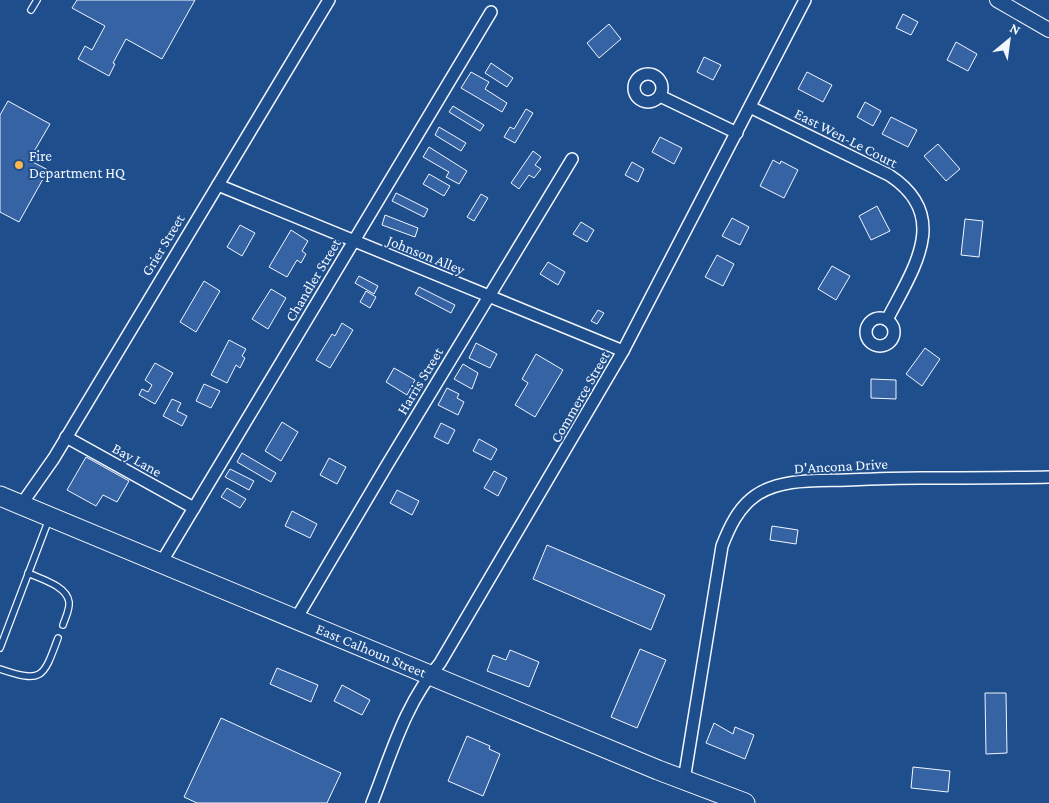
<svg xmlns="http://www.w3.org/2000/svg" width="1049" height="803" font-family="'Crimson Pro',serif">
<style>
.building{fill:#3563a3;stroke:#f2f6ff}
.lines{fill:none;stroke-linecap:round;stroke-linejoin:round}
.service-casing{stroke:#f2f6ff;stroke-width:8}
.minor-casing{stroke:#f2f6ff;stroke-width:14}
.tertiary-casing{stroke:#f2f6ff;stroke-width:16}
.primary-casing{stroke:#f2f6ff;stroke-width:21}
.service{stroke:#1f4e8c;stroke-width:5.5}
.minor{stroke:#1f4e8c;stroke-width:11}
.tertiary{stroke:#1f4e8c;stroke-width:14}
.primary{stroke:#1f4e8c;stroke-width:19}
.poi-dot{fill:#ffb74d;stroke:#1f4e8c;stroke-width:2}
.labels{text-anchor:middle;stroke-width:4;stroke-linejoin:round;paint-order:stroke}
.street-label{font-size:15px;fill:#f2f6ff;stroke:#1f4e8c}
.poi-label{font-size:15px;fill:#f2f6ff;stroke:#1f4e8c;text-anchor:start}
</style>
<rect width="100%" height="100%" fill="#1f4e8c"/>
<g class="building">
<path d="M77 0H195L162 59 126 39 113 63 115 64 109 76 78 59 85 46 92 50 105 26 72 8Z"/>
<path d="M903 14 918 22 911 35 896 28Z"/>
<path d="M609 24 621 39 599 58 587 43Z"/>
<path d="M956 42 977 54 968 71 947 60Z"/>
<path d="M704 57 721 65 713 80 697 72Z"/>
<path d="M491 63 513 78 507 87 485 73Z"/>
<path d="M471 72 489 82 485 89 507 103 502 112 461 88Z"/>
<path d="M807 72 832 85 823 102 798 89Z"/>
<path d="M8 101 50 124 29 160 48 170 19 222 0 212V115Z"/>
<path d="M865 102 881 111 873 126 857 117Z"/>
<path d="M453 106 484 125 480 131 449 112Z"/>
<path d="M526 109 533 113 515 143 504 137 510 127 514 129Z"/>
<path d="M891 117 917 130 908 147 882 134Z"/>
<path d="M439 127 466 143 461 151 435 135Z"/>
<path d="M660 137 682 148 674 164 652 152Z"/>
<path d="M938 144 960 169 946 181 924 156Z"/>
<path d="M429 147 467 171 459 184 446 177 449 172 423 157Z"/>
<path d="M533 151 541 157 535 165 541 169 534 178 529 175 519 189 511 183Z"/>
<path d="M773 160 780 164 781 161 798 170 784 198 760 186Z"/>
<path d="M632 162 644 169 638 182 625 175Z"/>
<path d="M429 174 450 186 444 196 423 184Z"/>
<path d="M396 193 428 209 424 217 392 201Z"/>
<path d="M481 194 488 198 474 221 467 217Z"/>
<path d="M877 206 890 231 871 240 859 216Z"/>
<path d="M385 215 418 228 415 237 382 225Z"/>
<path d="M732 218 749 227 740 245 722 236Z"/>
<path d="M965 219 983 221 979 257 961 255Z"/>
<path d="M581 222 594 230 587 242 573 234Z"/>
<path d="M240 225 255 233 242 256 227 247Z"/>
<path d="M291 230 308 241 302 251 306 254 301 263 297 260 287 277 269 267Z"/>
<path d="M717 255 734 264 723 286 705 277Z"/>
<path d="M548 262 565 272 558 285 540 274Z"/>
<path d="M832 266 850 276 836 300 818 289Z"/>
<path d="M359 276 378 286 374 294 355 283Z"/>
<path d="M204 281 220 291 196 332 180 322Z"/>
<path d="M419 287 455 305 451 313 415 294Z"/>
<path d="M271 289 286 298 268 329 252 319Z"/>
<path d="M366 291 376 297 370 308 360 302Z"/>
<path d="M598 310 604 313 597 324 591 321Z"/>
<path d="M342 323 353 330 330 368 316 360 332 334 335 336Z"/>
<path d="M229 340 246 349 242 356 245 358 240 368 236 365 227 383 211 375Z"/>
<path d="M476 343 497 354 490 368 469 358Z"/>
<path d="M925 348 940 359 922 386 906 374Z"/>
<path d="M536 354 563 370 535 417 515 405 528 383 522 379Z"/>
<path d="M155 363 173 373 155 404 139 395 142 389 148 392 152 385 145 380Z"/>
<path d="M463 364 478 373 472 389 454 379Z"/>
<path d="M394 368 415 380 407 395 386 382Z"/>
<path d="M871 379 896 380V399L871 398Z"/>
<path d="M204 384 220 391 211 408 196 401Z"/>
<path d="M447 388 459 394 457 398 464 402 458 415 438 405Z"/>
<path d="M172 399 181 403 177 411 187 416 182 426 163 416Z"/>
<path d="M282 422 298 432 281 461 265 451Z"/>
<path d="M441 423 455 430 448 444 434 437Z"/>
<path d="M479 439 497 449 491 460 473 451Z"/>
<path d="M242 453 276 473 271 482 237 462Z"/>
<path d="M86 457 129 481 117 502 103 495 96 506 67 490Z"/>
<path d="M329 458 346 467 337 484 320 475Z"/>
<path d="M230 469 254 481 249 490 225 477Z"/>
<path d="M494 471 507 478 498 496 484 488Z"/>
<path d="M227 488 246 499 240 508 221 497Z"/>
<path d="M397 490 419 501 412 515 390 503Z"/>
<path d="M292 511 317 524 310 538 285 526Z"/>
<path d="M772 526 798 530 796 544 770 540Z"/>
<path d="M547 545 665 595 651 630 533 579Z"/>
<path d="M640 649 666 660 637 728 611 717Z"/>
<path d="M510 650 539 662 529 687 487 671 493 655 506 660Z"/>
<path d="M277 668 318 685 311 702 270 684Z"/>
<path d="M342 685 370 700 362 715 334 701Z"/>
<path d="M985 693H1006L1007 753 986 754Z"/>
<path d="M221 718 341 773 327 803H197L184 797Z"/>
<path d="M714 723 733 734 735 727 754 735 745 759 706 743Z"/>
<path d="M467 736 490 746 489 749 500 754 483 796 448 781Z"/>
<path d="M913 767 950 771 948 792 911 788Z"/>
</g>
<g class="lines">
<g class="service-casing">
<g id="service">
<path d="M31 10 37 0"/>
<path d="M28 573C41 579 67 586 69 602 70 610 65 618 63 625"/>
<path d="M0 648 49 519"/>
<path d="M0 669C42 683 43 679 58 638"/>
</g>
</g>
<g class="minor-casing">
<g id="minor">
<circle cx="648" cy="88" r="14"/>
<path d="M660 96 737 133"/>
<path d="M750 107 889 175C952 216 913 269 887 320"/>
<path d="M218 185 623 351"/>
<circle cx="880" cy="332" r="14"/>
<path d="M66 437 194 508"/>
<path d="M21 505 54 458 329 0"/>
<path d="M161 563 491 12"/>
<path d="M296 619 387 465 572 159"/>
<path d="M684 780 722 546C729 528 738 508 755 496 780 478 817 481 847 480 871 479 895 478 920 478 963 478 1006 478 1049 477"/>
<path d="M372 803C391 755 405 703 440 663L623 351 805 0"/>
</g>
</g>
<g class="tertiary-casing">
<path id="tertiary" d="M997 0 1049 30"/>
</g>
<g class="primary-casing">
<g id="primary">
<path id="s1" d="M0 496 658 770 745 803"/>
</g>
</g>
<use href="#service" class="service"/>
<use href="#minor" class="minor"/>
<use href="#tertiary" class="tertiary"/>
<use href="#primary" class="primary"/>
</g>
<circle class="poi-dot" cx="19" cy="165" r="5"/>
<g class="labels">
<g class="street-label">
<text transform="translate(846 138) rotate(27)" y="5">East Wen-Le Court</text>
<text transform="translate(163 245) rotate(-59)" y="5">Grier Street</text>
<text transform="translate(426 255) rotate(22)" y="5">Johnson Alley</text>
<text transform="translate(313 280) rotate(-59)" y="5">Chandler Street</text>
<text transform="translate(420 381) rotate(-59)" y="5">Harris Street</text>
<text transform="translate(580 397) rotate(-60)" y="5">Commerce Street</text>
<text transform="translate(137 460) rotate(29)" y="5">Bay Lane</text>
<text transform="translate(841 466) rotate(-3)" y="5">D'Ancona Drive</text>
<text dy="5" stroke="none"><textPath href="#s1" startOffset="402">East Calhoun Street</textPath></text>
</g>
<g class="poi-label">
<text x="29" y="161">Fire<tspan x="29" dy="17">Department HQ</tspan></text>
</g>
</g>
<g transform="translate(1009 40) rotate(29)" stroke="#1f4e8c" stroke-width="4" paint-order="stroke">
<path d="M0-4L9 19L0 12L-9 19Z" fill="#f2f6ff"/>
<text y="-8" font-size="14" font-weight="bold" text-anchor="middle" fill="#f2f6ff">N</text>
</g>
</svg>
